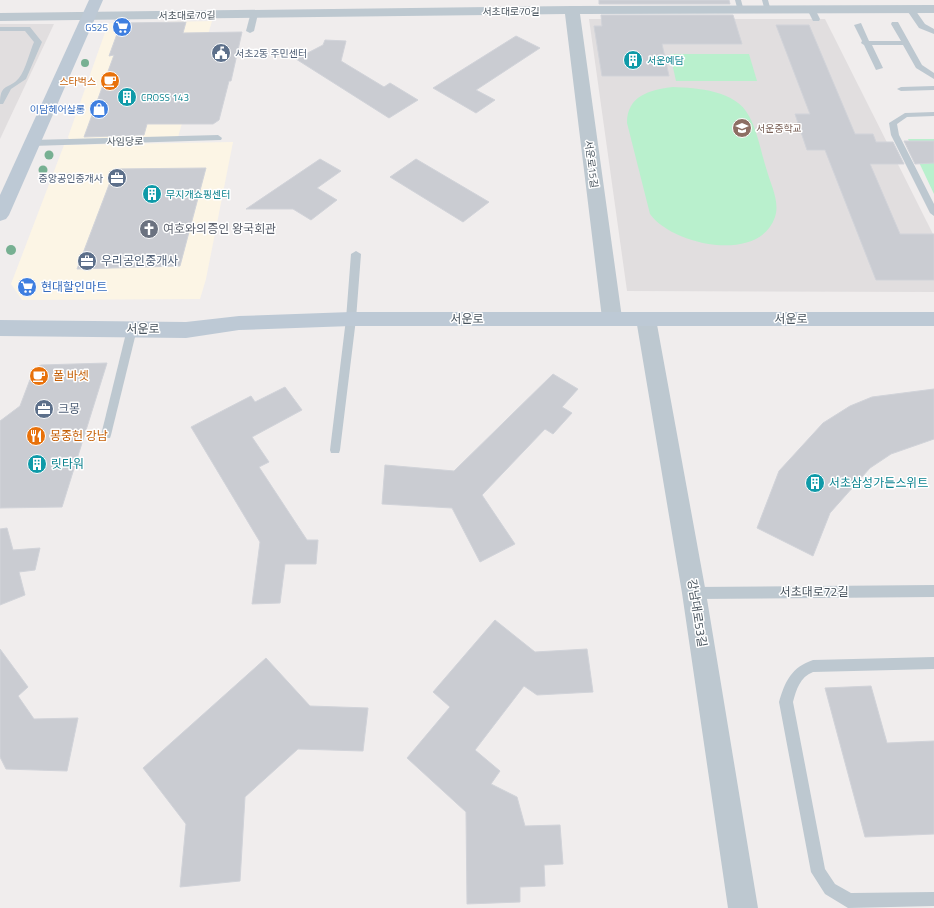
<svg xmlns="http://www.w3.org/2000/svg" width="934" height="908" font-family="'Titillium Web','Noto Sans KR',sans-serif">
<style>
.commercial{fill:#fcf5e5}
.education{fill:#e1dedf}
.green{fill:#b9f0cd}
.building{fill:#caccd2;stroke:#d1d3d9}
.lines{fill:none;stroke-linecap:round;stroke-linejoin:round}
.lane{fill:#bdc8d0;fill-rule:evenodd}
.street{fill:#bdc8d0;fill-rule:evenodd}
.secondary{fill:#bdc9d5;fill-rule:evenodd}
.tree{fill:#77b092}
.labels{text-anchor:middle;stroke-width:3;stroke-linejoin:round;paint-order:stroke}
.far-street-label{font-size:10px;fill:#45515b;stroke:#fff}
.far-shop-label{font-size:10px;fill:#366cbe;stroke:#fff;text-anchor:end}
.far-service-label{font-size:10px;fill:#4e5e75;stroke:#fff;text-anchor:start}
.far-culture-label{font-size:10px;fill:#0d838f;stroke:#fff;text-anchor:start}
.far-food-label{font-size:10px;fill:#c56008;stroke:#fff;text-anchor:end}
.far-education-label{font-size:10px;fill:#785e54;stroke:#fff;text-anchor:start}
.worship-label{font-size:12px;fill:#5b616d;stroke:#fff;text-anchor:start}
.service-label{font-size:12px;fill:#4e5e75;stroke:#fff;text-anchor:start}
.shop-label{font-size:12px;fill:#366cbe;stroke:#fff;text-anchor:start}
.street-label{font-size:12px;fill:#45515b;stroke:#fff}
.food-label{font-size:12px;fill:#c56008;stroke:#fff;text-anchor:start}
.culture-label{font-size:12px;fill:#0d838f;stroke:#fff;text-anchor:start}
</style>
<rect width="100%" height="100%" fill="#f0eded"/>
<g class="commercial">
<path d="M212 21 178 137 69 139 68 137 108 24 111 23Z"/>
<path d="M233 142 206 279 200 299 22 300 11 284 64 145Z"/>
</g>
<g class="education">
<path d="M589 19H825L934 236V292L627 291Z"/>
<path d="M0 24H54L0 139Z"/>
</g>
<g class="green">
<path d="M670 54H749L757 81H676Z"/>
<path d="M673 87C697 88 736 90 749 116 758 132 761 153 767 171 771 185 780 202 775 217 759 264 672 245 650 214L627 123C627 96 649 90 673 87Z"/>
<path d="M908 139H934V194Z"/>
</g>
<g class="building">
<path d="M599 0H729L730 4H599Z"/>
<path d="M601 15H733L742 44H662L669 76H602L594 26H602Z"/>
<path d="M186 22 183 33 242 32 231 81H229L219 120 213 124H147L144 135 84 137 114 55 109 56 121 23Z"/>
<path d="M776 25H809L855 134H873L876 142H893L904 164H870L900 234H934V280H876L825 150H807L795 114H810Z"/>
<path d="M516 36 540 48 476 90 495 100 476 113 433 88Z"/>
<path d="M325 40 346 41 341 61 384 87 390 83 418 100 389 118 296 59 323 45Z"/>
<path d="M904 141H934V163L915 164Z"/>
<path d="M320 159 341 171 317 188 337 200 311 220 293 209H246Z"/>
<path d="M416 159 489 202 463 222 390 177Z"/>
<path d="M206 168 180 266 77 269 115 169Z"/>
<path d="M107 363 62 507 0 508V421L20 406 34 369 41 365Z"/>
<path d="M553 374 578 389 562 407 572 413 553 434 545 429 482 495 515 544 480 562 452 508 382 504 385 465 454 471Z"/>
<path d="M285 387 302 410 252 437 269 462 259 467 307 540H318L316 564H285L280 603 252 604 260 542 191 427 251 396 255 402Z"/>
<path d="M934 389V439L891 454 870 468 830 513 813 556 757 528 779 471 823 423 850 406 872 397Z"/>
<path d="M7 528 13 550 40 548 35 570 19 572 25 595 0 605V529Z"/>
<path d="M495 620 535 652 587 649 593 692 537 695 524 686 475 750 500 771 491 784 517 797 525 826 560 825 563 864 544 865 545 886 520 887V902L467 904 466 812 407 758 450 707 433 692Z"/>
<path d="M0 649 28 687 18 696 34 719 78 718 67 771 6 769 0 757Z"/>
<path d="M266 658 310 706 368 708 363 751 298 749 245 797 240 881 180 887 186 824 143 768Z"/>
<path d="M871 686 887 743 934 741V834L865 837 825 688Z"/>
</g>
<g class="lines">
<g class="lane">
<path d="M735 0H741L744 11H738Z"/>
<path d="M762 0H768L771 11H765Z"/>
<path d="M808 7H814L820 19 819 21H813L807 9Z"/>
<path d="M907 7H913L925 24 934 29V34L919 28 906 9Z"/>
<path d="M251 12 258 14 254 31 250 33 246 31Z"/>
<path d="M892 22H898L922 65 934 73V79L916 68 903 45H872L883 68 876 70 864 45 861 43 862 41 854 25 861 23 869 41H901L891 24Z"/>
<path d="M0 27H30L42 42 26 79 11 89 3 104H0C0 82 9 90 19 78 25 71 30 51 34 42L25 31H0Z"/>
<path d="M934 86V90L901 91 897 89 901 87Z"/>
<path d="M934 112V116L907 117 897 124 899 135 934 204V216L930 213 891 135 889 123 905 113Z"/>
<path d="M218 135 222 138 221 140 32 146 28 143 32 140Z"/>
<path d="M356 251 361 254 356 319 340 450 339 453H331L330 450 346 319 351 254Z"/>
<path d="M132 325 137 329 111 435 110 438H102L101 435 127 329Z"/>
<path d="M934 585V597L694 599 690 597 688 593 690 589 694 587Z"/>
<path d="M934 657V669L813 672C800 677 796 690 793 702L825 869 835 884 851 893 934 892V906L848 908 825 894 811 872 779 702C785 681 792 667 813 660Z"/>
</g>
<g class="street">
<path d="M934 5V13L580 14 622 318 619 323 612 325 605 323 602 318 565 14 0 21V13L572 6Z"/>
<path d="M646 312 653 314 656 319 706 593 758 908H728L682 593 636 319 639 314Z"/>
</g>
<g class="secondary">
<path d="M89 0H103L9 215 6 219 0 221V195Z"/>
<path d="M351 312H934V326H351L239 330 186 338 0 336V320L186 322 239 316Z"/>
</g>
</g>
<g class="tree">
<circle cx="99" cy="27" r="4"/>
<circle cx="85" cy="63" r="4"/>
<circle cx="49" cy="155" r="4.5"/>
<circle cx="43" cy="170" r="4.5"/>
<circle cx="11" cy="250" r="5"/>
</g>
<defs>
<g id="supermarket-disc" transform="scale(1)"><circle r="9.5" fill="#3f7fe0" stroke="#fff"/><path d="M-6-5.5h2.5l.6 2H6L4.5 2H-2.5L-4.4-4H-6ZM-1.5 3.2a1.3 1.3 0 1 0 .1 0ZM3 3.2a1.3 1.3 0 1 0 .1 0Z" fill="#fff"/></g>
<g id="civic-disc" transform="scale(1)"><circle r="9.5" fill="#5c6f8a" stroke="#fff"/><path d="M-.6-6.5H3V-4.5H.6V-3L4-1V1h2V6H-6V1h2V-1L-.6-3ZM-1.2 2.5V6h2.4V2.5Z" fill="#fff"/></g>
<g id="building-disc" transform="scale(1)"><circle r="9.5" fill="#0f9aa8" stroke="#fff"/><path d="M-4-6H4V6H1V3H-1V6H-4ZM-2.5-4.3h1.7v1.8h-1.7ZM.8-4.3h1.7v1.8H.8ZM-2.5-1h1.7V.8h-1.7ZM.8-1h1.7V.8H.8Z" fill="#fff"/></g>
<g id="cafe-disc" transform="scale(1)"><circle r="9.5" fill="#e8710a" stroke="#fff"/><path d="M-5.5-4.5H6V0H3Q3 3.5 0 3.5H-2.5Q-5.5 3.5-5.5 0ZM3-3.2v2h1.7v-2ZM-6 4.5H4V6H-6Z" fill="#fff"/></g>
<g id="shop-disc" transform="scale(1)"><circle r="9.5" fill="#3f7fe0" stroke="#fff"/><path d="M-5-2.5h2.3a2.7 3.5 0 0 1 5.4 0H5L5.5 6h-11ZM-1.5-2.5h3a1.5 2.3 0 0 0-3 0Z" fill="#fff"/></g>
<g id="school-disc" transform="scale(1)"><circle r="9.5" fill="#8d6e63" stroke="#fff"/><path d="M0-5L7-2L0 1L-7-2ZM-4 1L0 2.5L4 1V4Q0 6-4 4Z" fill="#fff"/></g>
<g id="office-disc" transform="scale(1)"><circle r="9.5" fill="#5c6f8a" stroke="#fff"/><path d="M-6-3h4V-5.5h4V-3h4V5H-6ZM-1-4.5V-3h2v-1.5ZM-6 0V1H6V0Z" fill="#fff"/></g>
<g id="church-disc" transform="scale(1)"><circle r="9.5" fill="#6b7280" stroke="#fff"/><path d="M-1.2-6h2.4v3.5h3.3v2.4h-3.3V6h-2.4V-.1h-3.3v-2.4h3.3Z" fill="#fff"/></g>
<g id="restaurant-disc" transform="scale(1)"><circle r="9.5" fill="#e8710a" stroke="#fff"/><path d="M-5-6h1v4h1v-4h1v4h1v-4h1v5L-1.5 .5V6h-2V.5L-5-1ZM5-6V6H3V1.5H1.5Q1.5-4 5-6Z" fill="#fff"/></g>
</defs>
<g fill-rule="evenodd">
<use href="#supermarket-disc" x="122" y="27"/>
<use href="#civic-disc" x="221" y="53"/>
<use href="#building-disc" x="633" y="60"/>
<use href="#cafe-disc" x="110" y="81"/>
<use href="#building-disc" x="127" y="97"/>
<use href="#shop-disc" x="99" y="109"/>
<use href="#school-disc" x="742" y="128"/>
<use href="#office-disc" x="117" y="178"/>
<use href="#building-disc" x="152" y="194"/>
<use href="#church-disc" x="149" y="229"/>
<use href="#office-disc" x="87" y="261"/>
<use href="#supermarket-disc" x="27" y="287"/>
<use href="#cafe-disc" x="39" y="376"/>
<use href="#office-disc" x="44" y="409"/>
<use href="#restaurant-disc" x="36" y="436"/>
<use href="#building-disc" x="37" y="464"/>
<use href="#building-disc" x="815" y="483"/>
</g>
<g class="labels">
<g class="far-street-label">
<text x="511" y="15">서초대로70길</text>
<text transform="translate(187 15) rotate(-1)" y="4">서초대로70길</text>
<text transform="translate(125 141) rotate(-1)" y="4">사임당로</text>
<text transform="translate(592 164) rotate(83)" y="4">서운로15길</text>
</g>
<g class="far-shop-label">
<text x="108" y="31">GS25</text>
<text x="85" y="113">이담헤어살롱</text>
</g>
<g class="far-service-label">
<text x="235" y="57">서초2동 주민센터</text>
<text x="103" y="182" text-anchor="end">중앙공인중개사</text>
</g>
<g class="far-culture-label">
<text x="647" y="64">서운예담</text>
<text x="141" y="101">CROSS 143</text>
<text x="166" y="198">무지개쇼핑센터</text>
</g>
<g class="far-food-label">
<text x="96" y="85">스타벅스</text>
</g>
<g class="far-education-label">
<text x="756" y="132">서운중학교</text>
</g>
<g class="worship-label">
<text x="163" y="233">여호와의증인 왕국회관</text>
</g>
<g class="service-label">
<text x="101" y="265">우리공인중개사</text>
<text x="58" y="413">크몽</text>
</g>
<g class="shop-label">
<text x="41" y="291">현대할인마트</text>
</g>
<g class="street-label">
<text x="467" y="323">서운로</text>
<text x="791" y="323">서운로</text>
<text x="143" y="333">서운로</text>
<text x="814" y="596">서초대로72길</text>
<text transform="translate(697 613) rotate(81)" y="4">강남대로53길</text>
</g>
<g class="food-label">
<text x="53" y="380">폴 바셋</text>
<text x="50" y="440">몽중헌 강남</text>
</g>
<g class="culture-label">
<text x="51" y="468">릿타워</text>
<text x="829" y="487">서초삼성가든스위트</text>
</g>
</g>
</svg>
